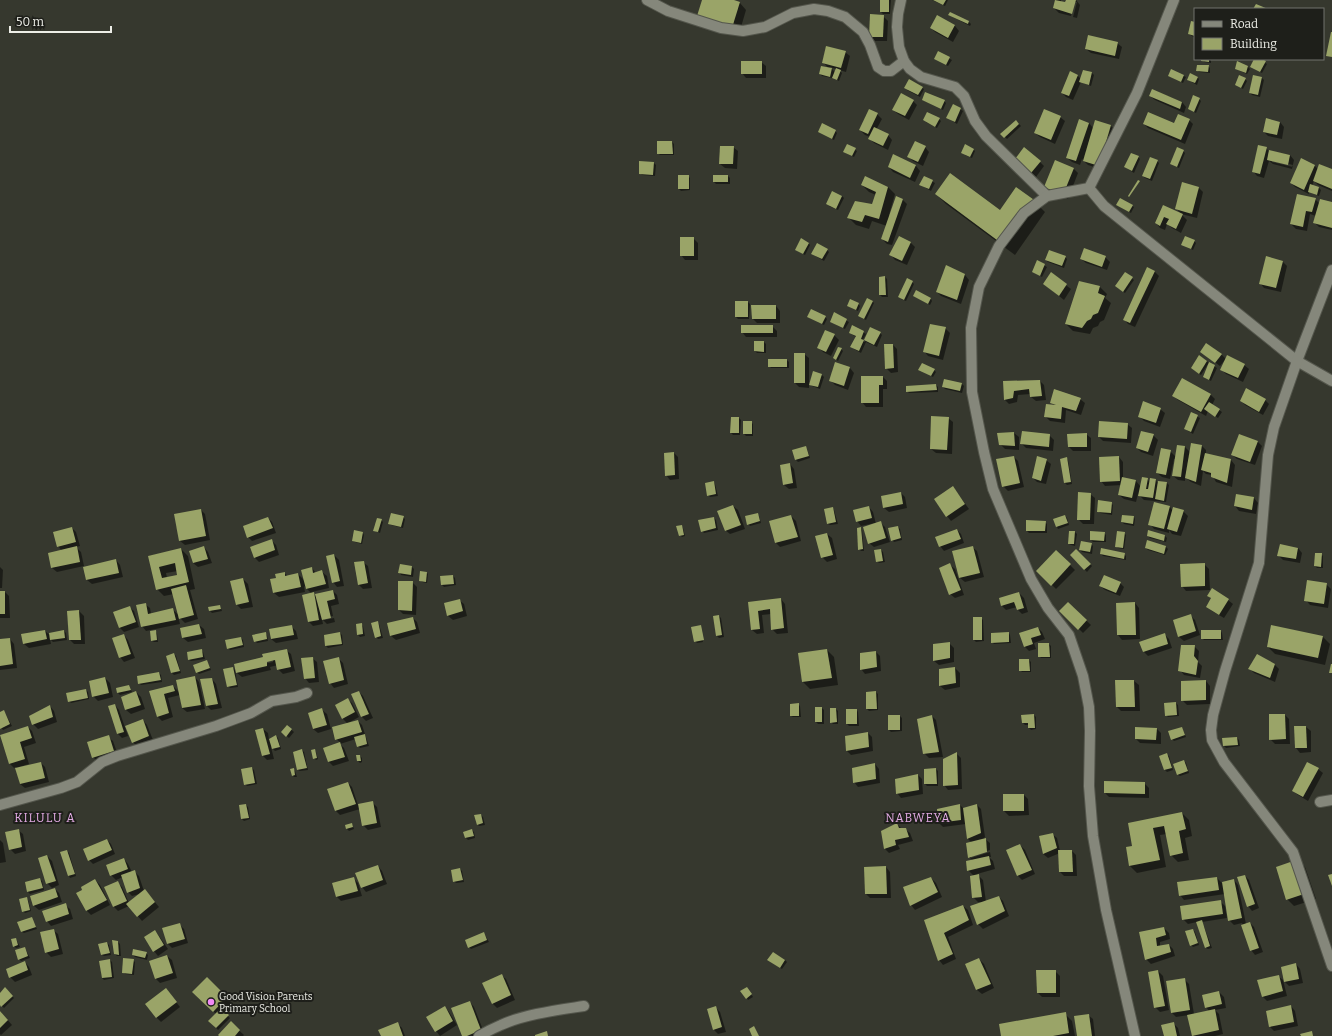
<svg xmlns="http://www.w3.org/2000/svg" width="1332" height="1036" font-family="Bitter,serif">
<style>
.shadow{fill:#0007;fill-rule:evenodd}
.building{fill:#9aa468;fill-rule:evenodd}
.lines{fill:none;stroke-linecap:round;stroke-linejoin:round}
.minor-casing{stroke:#54564c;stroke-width:12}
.minor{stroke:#85877b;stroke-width:10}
.poi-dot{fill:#f18af5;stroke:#1e1f1a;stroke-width:1.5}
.labels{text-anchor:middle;stroke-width:4;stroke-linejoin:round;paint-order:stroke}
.poi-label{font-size:10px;fill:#edeee7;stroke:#1e1f1a;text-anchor:start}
.quarter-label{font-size:12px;letter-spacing:1px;fill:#e2aae3;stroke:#1e1f1a}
</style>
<rect width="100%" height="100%" fill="#36382e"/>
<g class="shadow">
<path d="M703 0H730L740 3 746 10 739 34Z"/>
<path d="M881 0H891L890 14H883L881 12Z"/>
<path d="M932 0H948L945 6Z"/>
<path d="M1055 0H1061V2L1066 3 1067 0H1076L1080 5 1077 18 1073 17 1077 2H1074L1071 16 1059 13 1054 8 1056 0Z"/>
<path d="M949 15 969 22 971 24 970 26Z"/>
<path d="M883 16 888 21 887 41H875L870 36Z"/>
<path d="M937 16 955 26 959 31 953 42 935 32 931 28Z"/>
<path d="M1195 23V38L1189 34Z"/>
<path d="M1117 43 1122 47 1119 59 1091 53 1086 49Z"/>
<path d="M845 52 850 56 846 72 839 70 842 73 839 81 832 77V78L822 76 820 74 829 69 823 62ZM830 67 836 69 835 72Z"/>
<path d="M938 53 952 60 948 66 935 59Z"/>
<path d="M1202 59H1211V63L1204 62Z"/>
<path d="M1255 59H1260L1267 64 1262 73 1253 68Z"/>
<path d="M761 62 766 66V78H746L742 73Z"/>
<path d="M1208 66 1210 68V73L1199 72 1197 70Z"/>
<path d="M1248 67 1250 69 1247 74 1236 69Z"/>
<path d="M1171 70 1186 77 1183 83 1169 76Z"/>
<path d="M1083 71 1092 73 1094 75 1091 86 1081 82 1073 100 1066 97 1062 93 1077 75 1081 79Z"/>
<path d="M1254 76 1262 78 1264 80 1260 97 1252 95 1250 93Z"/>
<path d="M1197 77 1199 79 1197 85 1188 80Z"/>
<path d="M1245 79 1247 81 1243 89 1238 86Z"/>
<path d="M922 88 924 89 920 97 907 90Z"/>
<path d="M1153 90 1182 102 1186 107 1184 113 1155 100 1150 96Z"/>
<path d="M1199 99 1201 101 1196 113 1191 110Z"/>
<path d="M923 100 944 101 946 103 943 110Z"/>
<path d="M913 101 917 105 909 120 898 114 893 110Z"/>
<path d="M954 105 963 111 957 124 948 118Z"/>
<path d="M877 114 882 119 876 130 888 135 892 140 888 150 874 143 870 139V137L865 135 860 130Z"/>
<path d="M1060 117 1065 121 1055 144 1040 137 1035 133Z"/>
<path d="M939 119 941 121 937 128 926 122Z"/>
<path d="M1189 120 1193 124 1185 144 1148 128 1144 124H1174Z"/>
<path d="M1016 121 1021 126 1007 139 1002 134Z"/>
<path d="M1096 121 1111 126 1115 130 1103 170 1088 165 1082 159 1080 165 1072 162 1067 158 1089 123 1093 128Z"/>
<path d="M1280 122 1284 127 1282 139 1268 136 1264 132Z"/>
<path d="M835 131 837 133 834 140 819 132Z"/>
<path d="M672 142 674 144V155H660L658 153Z"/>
<path d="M847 145 857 151 854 157 846 153Z"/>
<path d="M733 147 738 151 737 169 725 168 720 164Z"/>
<path d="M925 147 929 152 923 166 913 161 909 157Z"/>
<path d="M1266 148 1269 151 1290 155 1294 160 1292 169 1273 164 1269 161 1264 178 1257 176 1253 171ZM1272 160 1293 165V167L1272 162Z"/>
<path d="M974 150 975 151 972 158 965 155Z"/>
<path d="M1183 151 1185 153 1179 168 1171 164Z"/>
<path d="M894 156 916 166 920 171 915 182 893 172 889 167Z"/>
<path d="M1138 157 1140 159 1134 173 1125 167Z"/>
<path d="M1301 160 1315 166 1318 169 1332 170V191L1318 185 1314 181 1312 186 1319 188 1321 190 1319 196 1309 192V194L1295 187 1291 183Z"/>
<path d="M1056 161 1074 169 1078 173 1068 199 1050 191 1045 187Z"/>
<path d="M1157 161 1159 163 1152 181 1145 178 1143 176Z"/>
<path d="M1040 162 1044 166 1036 177 1020 164Z"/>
<path d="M654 163 656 165 655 176 642 175 640 173Z"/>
<path d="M688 176 690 178V190L681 191 679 189Z"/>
<path d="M728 176 730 178V184H716L714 182Z"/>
<path d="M924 177 935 183 931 191 921 185Z"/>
<path d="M862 185 888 187 895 194 889 215 890 216 902 199 907 204 892 245 887 244 882 239 887 226 872 221 869 229 856 225 849 218 872 205 876 195 869 192Z"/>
<path d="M1199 188 1203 192 1197 218 1181 214 1177 209Z"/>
<path d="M936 194 1000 211 1036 203 1045 212 1015 255 946 204Z"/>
<path d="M842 196 844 198 838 210 829 206Z"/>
<path d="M1315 199 1320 204 1332 203V230L1319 227 1314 222 1316 216 1310 214 1307 231 1296 229 1291 224Z"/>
<path d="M1117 205 1132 206 1134 207 1131 213Z"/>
<path d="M1164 207 1182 215 1187 220 1181 233 1172 228 1167 224 1165 230 1160 228 1156 223Z"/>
<path d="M899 237 911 243 915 247 907 265 895 260 891 255Z"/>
<path d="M693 238 698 243V260H685L681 255Z"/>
<path d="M1194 241 1196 243 1193 250 1182 244Z"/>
<path d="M808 243 810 245 805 255 798 251Z"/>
<path d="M827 250 829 252 824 261 814 255Z"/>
<path d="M1065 257 1067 259 1064 268 1048 262 1046 260Z"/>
<path d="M1105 257 1110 262 1107 270 1086 263 1081 259Z"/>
<path d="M1266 258 1283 262 1287 266 1281 292 1264 288 1260 283Z"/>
<path d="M1038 262 1047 267 1042 277 1035 273Z"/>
<path d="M947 267 965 275 969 280 961 304 941 296 937 292Z"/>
<path d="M1154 271 1159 276 1135 327 1128 324 1124 319Z"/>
<path d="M1125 273 1134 280 1125 293 1118 288Z"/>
<path d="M1051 274 1071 289 1064 300 1044 284Z"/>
<path d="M885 277 887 279 888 297H882L880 295V278Z"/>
<path d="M912 282 914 284 906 301 901 299Z"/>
<path d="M1080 282 1100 287 1107 294 1105 298 1111 303 1104 320 1100 322 1098 326 1093 328 1090 334 1073 331 1066 324Z"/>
<path d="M914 296 931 299 932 301 930 305Z"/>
<path d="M872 301 874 303 866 320 862 318 860 316Z"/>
<path d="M748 302 750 304 749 319H738L736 317Z"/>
<path d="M858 304 860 306 858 311 848 306Z"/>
<path d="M776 306 780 311V323H757L753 319Z"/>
<path d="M834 314 849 322 845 329 831 322Z"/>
<path d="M808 317H825L827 319 824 325Z"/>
<path d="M772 326 777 331V337H746L742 332Z"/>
<path d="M853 326 866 334 862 341 865 342 871 329 880 333 882 335 877 347 866 342 861 353 854 349 852 347 856 337 850 333Z"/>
<path d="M945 328 950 333 943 360 928 356 924 351Z"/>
<path d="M834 335 839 340 831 356 823 352 818 347Z"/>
<path d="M755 342H764L766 344V353H757L755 351Z"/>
<path d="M893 345 897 349 898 372 891 373 886 368Z"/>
<path d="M841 349 843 351 838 361 834 358Z"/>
<path d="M1201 352 1221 354 1226 359 1244 365 1249 369 1243 382 1226 374 1221 369 1225 362 1224 361 1220 366Z"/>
<path d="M804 354 809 358V388L799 387 795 383Z"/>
<path d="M1199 356 1217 368 1211 381 1206 378 1209 365 1208 364 1201 375 1194 370Z"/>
<path d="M787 360 789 362V368H771L769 366Z"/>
<path d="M836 363 850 368 854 373 848 390 835 385 830 380Z"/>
<path d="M920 370H934L936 372 933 377Z"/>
<path d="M822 375 824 377 820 389 812 386 810 384Z"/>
<path d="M883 377 887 381V389H883V407H866L862 402Z"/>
<path d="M1040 381 1044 385 1046 400 1036 401 1031 397V394L1018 395 1017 402 1009 404 1005 400 1004 382Z"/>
<path d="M962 384 964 386 962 393 945 389 943 387Z"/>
<path d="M936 385 938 387V392L909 393 907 391Z"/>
<path d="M1210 394 1215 399 1212 405 1222 412 1218 418 1208 411 1206 416 1178 400 1173 396Z"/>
<path d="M1080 399 1085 403 1081 415 1066 410 1065 423 1050 421 1045 416 1054 406 1051 402Z"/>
<path d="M1265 400 1269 404 1263 415 1245 405 1241 401Z"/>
<path d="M1160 409 1165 413 1160 427 1144 421 1139 416Z"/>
<path d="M1191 414 1200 418 1193 434 1185 429Z"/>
<path d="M739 418 741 420 740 435H733L731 433Z"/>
<path d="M948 418 953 422 952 454 936 453 931 449Z"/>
<path d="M751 422 753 424V436H746L744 434Z"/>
<path d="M1127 424 1132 428 1131 443 1103 441 1099 437Z"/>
<path d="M1014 433 1019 437V450L1005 449 1000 444 998 434Z"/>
<path d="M1086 434 1091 438V451H1073L1069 447Z"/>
<path d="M1049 435 1054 440 1053 451 1026 448 1021 443Z"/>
<path d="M1153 435 1158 440 1153 456 1141 452 1137 448Z"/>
<path d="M1257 441 1262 446 1255 465 1237 459 1232 455Z"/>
<path d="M1192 444 1202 446 1206 450V454L1231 460 1235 465 1232 487 1216 482 1212 475 1206 474 1203 471 1201 486 1191 482 1185 477V481L1178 480 1173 476 1176 459H1174L1170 479 1162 477 1157 473 1170 451 1176 457 1185 447 1190 452Z"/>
<path d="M805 447 807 449 810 458 798 462 796 460Z"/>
<path d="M674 453 678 457 679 479 670 480 666 475Z"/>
<path d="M1014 457 1018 461 1024 487 1008 491 1003 486Z"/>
<path d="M1119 457 1123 462V478L1136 481 1141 487 1147 479 1150 482 1156 480 1157 482 1167 483 1169 485 1166 502 1144 500 1138 494 1136 502 1124 499 1119 495 1122 485 1105 486 1101 481Z"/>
<path d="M1066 458 1068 460 1072 484 1067 485 1065 483Z"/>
<path d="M1046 460 1051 464 1046 484 1037 482 1033 478Z"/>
<path d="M790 464 794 469 797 488 789 489 784 485Z"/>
<path d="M714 482 715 484 718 496 710 497 708 495Z"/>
<path d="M953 487 969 509 951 521 947 516Z"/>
<path d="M901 493 905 497 907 508 889 512 884 508Z"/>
<path d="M1090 494 1095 498 1094 524H1083L1078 519Z"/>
<path d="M1254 498 1258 503 1256 514 1239 511 1235 506Z"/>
<path d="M1111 503 1113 505 1112 515 1100 513 1098 511Z"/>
<path d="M1155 503 1170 507 1173 511H1183L1188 516 1181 536 1172 534 1169 530V533L1154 529 1150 524Z"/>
<path d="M733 506 738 510 745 529 730 534 725 530Z"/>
<path d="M869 507 873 512 876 524 880 522 885 527 890 542 874 547 869 543 875 523 861 526 857 521Z"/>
<path d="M833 509 834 510 838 524 830 525 828 524Z"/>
<path d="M201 510 205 514 210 540 185 545 180 541Z"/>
<path d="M757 514 759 516 761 523 750 526 748 524Z"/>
<path d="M791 516 796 521 801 541 780 547 776 543Z"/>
<path d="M1065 516 1067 518 1069 525 1058 529 1057 527Z"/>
<path d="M403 517 405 519 403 528 391 525 389 523Z"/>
<path d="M1134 517 1135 519 1134 526 1124 524 1122 522Z"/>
<path d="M268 518 272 522 276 533 252 541 248 537Z"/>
<path d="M714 518 716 520 718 530 704 533 702 531Z"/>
<path d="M381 520 383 522 380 533 374 530Z"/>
<path d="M1045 522 1047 524V533H1029L1027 531Z"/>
<path d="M681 526 683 528 685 536 682 537 680 535Z"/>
<path d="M898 527 900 529 902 540 894 542 892 540Z"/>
<path d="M72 528 76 532 80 546 76 547 81 552 84 566 57 572 52 568 62 551 58 546Z"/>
<path d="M861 528 862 530 864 551H861L859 549Z"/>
<path d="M957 530 961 534 964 543 944 551 940 546Z"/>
<path d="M1149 531 1165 536 1167 538 1166 542 1150 538 1148 536Z"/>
<path d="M1075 532 1077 534 1075 546 1071 545 1069 544Z"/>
<path d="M363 533 364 535 362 544 355 542 353 541Z"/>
<path d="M1104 533 1106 535V542H1093L1091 540Z"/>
<path d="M1124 533 1126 535 1124 549 1118 548 1116 546Z"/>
<path d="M827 534 832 538 837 559 827 562 822 557Z"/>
<path d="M271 540 276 545 279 555 259 562 255 558Z"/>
<path d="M1091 544 1093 546 1092 554 1082 552 1080 550Z"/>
<path d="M204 547 208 552 212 563 198 567 193 563Z"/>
<path d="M972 547 977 551 984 577 965 582 960 578 953 552Z"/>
<path d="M1166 547 1168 549 1165 555 1148 550 1146 548Z"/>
<path d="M1298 548 1302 553 1300 563 1283 560 1278 555Z"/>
<path d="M181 549 188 556 195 589 190 590 198 619 185 623 178 616 180 624 146 631 142 626 145 604 150 608 151 614 173 610 180 616 174 594 164 596 157 589 149 556ZM178 571 179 576 167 578 166 573Z"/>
<path d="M881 550 883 552 885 562 879 563 877 561Z"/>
<path d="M1076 550 1092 566 1087 572 1071 555Z"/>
<path d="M1056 551 1075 570 1056 589 1038 571Z"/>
<path d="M1101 554H1124L1126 556V560L1103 556Z"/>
<path d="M1321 554 1323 556V568H1317L1315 566Z"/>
<path d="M334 555 339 560 344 586 337 587 333 582Z"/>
<path d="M116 560 120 565 123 577 92 584 87 580 84 568Z"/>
<path d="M363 562 368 566 372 588 363 589 359 585Z"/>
<path d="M1204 564 1209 569 1210 590 1186 591 1182 586Z"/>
<path d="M401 565 412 567 414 569 413 577 401 575 400 573Z"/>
<path d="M950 565 955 569 964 595 955 598 950 594Z"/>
<path d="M0 567 3 570 2 588H0Z"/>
<path d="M312 568 316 573 322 572 327 576 329 588 312 592 317 597 333 591 337 595 339 604 331 606 333 616 324 618V620L334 618 335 622 327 624 322 619 323 624 313 626 309 622 303 596 312 594 304 586 305 592 279 597 274 593 271 580 277 578 284 573 288 576 298 574 305 581Z"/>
<path d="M426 572 428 574 427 583 422 582 420 580Z"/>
<path d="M453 576 455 578 456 585 444 587 442 585Z"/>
<path d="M243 579 248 584 253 607 241 609 237 605 231 582Z"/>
<path d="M412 582 417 587 416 615 403 614 399 610Z"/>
<path d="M1120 583 1124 587 1120 596 1105 590 1100 586Z"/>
<path d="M1326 584 1331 589 1328 608 1310 605 1306 600Z"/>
<path d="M0 592H5L9 596 10 618H0Z"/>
<path d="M1019 593 1024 598 1028 612 1022 614 1018 610 1017 607 1006 610 1002 606Z"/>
<path d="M1209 596 1228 600 1233 604 1224 618 1212 611 1207 607 1212 599Z"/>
<path d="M781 599 785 604 788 633 777 634 772 629 771 614 762 615 764 633 757 634 752 630 750 603Z"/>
<path d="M459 600 464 604 467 616 453 620 448 616Z"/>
<path d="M1068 603 1091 625 1083 633 1061 611Z"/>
<path d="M1135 603 1139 608 1140 639 1122 640 1118 635 1117 604Z"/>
<path d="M220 606 222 611 212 613 210 611Z"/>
<path d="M129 607 134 611 139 627 124 632 120 628Z"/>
<path d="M79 611 84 616 85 644H74L70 640Z"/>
<path d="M1190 615 1195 620 1200 635 1184 641 1179 637Z"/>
<path d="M719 616 721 618 724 637 719 638 717 636Z"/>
<path d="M413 618 417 622 420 633 396 640 391 636 388 624Z"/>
<path d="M981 618 983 620 984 641 976 642 974 640Z"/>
<path d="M377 622 379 624 383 638 378 639 376 637Z"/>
<path d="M361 624 363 626 365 636 360 637 358 635Z"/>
<path d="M199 625 204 629 206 638 188 642 183 638 181 629Z"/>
<path d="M291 626 296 631 298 639 276 643 271 639Z"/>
<path d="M700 627 703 642 697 643 695 641Z"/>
<path d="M1038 628 1042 632 1045 639 1034 643 1036 649 1029 651 1025 647Z"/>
<path d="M45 631 51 636 64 631 66 633 67 640 53 642 50 639 51 644 29 648 24 644Z"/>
<path d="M155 631 157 633 158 642H154L152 641Z"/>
<path d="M1221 631 1222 633 1223 640H1204L1202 638Z"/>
<path d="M265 633 267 635 268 641 257 643 255 641Z"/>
<path d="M340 633 342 635 343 645 328 648 326 646Z"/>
<path d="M1009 633 1010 635 1011 643 994 644 992 642Z"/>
<path d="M1164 634 1169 639 1172 648 1148 656 1144 652Z"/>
<path d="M124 635 128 640 135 658 124 662 120 657Z"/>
<path d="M1323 637 1330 644 1325 665 1275 654 1268 647Z"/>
<path d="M241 638 243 640 244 647 230 650 228 648Z"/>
<path d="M10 639 14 644 17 668 0 670V640Z"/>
<path d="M949 643 954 648V662L939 665 934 661V645Z"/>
<path d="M1049 644 1051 646V658H1041L1039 656Z"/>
<path d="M1194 646 1199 651 1198 662 1202 666 1200 678 1184 675 1180 670Z"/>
<path d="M201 650 203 652 205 659 191 661 189 660Z"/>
<path d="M286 650 291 654 295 671 283 674 278 669V665L270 667 271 670 242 677 237 673 235 665 264 658ZM273 660V662L263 664 268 661Z"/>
<path d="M827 650 834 657 838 685 810 689 803 682 799 654Z"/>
<path d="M876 652 880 656 881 671 865 674 861 669Z"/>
<path d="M174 654 176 656 181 673 174 675 172 673 167 657Z"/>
<path d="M312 658 317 662 319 682 309 683 305 678Z"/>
<path d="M338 658 343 663 348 684 334 688 330 683Z"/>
<path d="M1029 660 1031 662V672H1022L1020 670Z"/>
<path d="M207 661 211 670 199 674 197 672Z"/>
<path d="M1274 664 1279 669 1275 682 1254 673 1250 669Z"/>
<path d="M233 668 235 670 238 687 230 688 228 686Z"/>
<path d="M955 668 960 673V687L945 690 940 686V670Z"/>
<path d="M159 673 161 675 162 682 141 685 139 683Z"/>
<path d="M195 677 199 682 205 709 187 712 182 708 180 695 168 698 173 717 162 721 157 716 151 692 173 686 179 692Z"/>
<path d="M105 678 110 683 113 697 98 701 93 696Z"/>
<path d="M212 679 216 684 222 708 211 710 207 706 201 680Z"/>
<path d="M1116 681H1134L1139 685 1140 711H1121L1117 707Z"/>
<path d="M1206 681 1210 686V704L1187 705 1182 700Z"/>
<path d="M129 686 132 692 120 695 118 693Z"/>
<path d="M86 690 88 692 89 699 71 703 69 701Z"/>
<path d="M136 692 141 697 145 709 131 714 126 710Z"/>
<path d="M359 692 363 696 373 718 366 721 362 717 352 695Z"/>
<path d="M876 692 878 694V710L869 711 867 709Z"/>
<path d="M347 699 352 703 359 717 348 723 358 721 362 725 369 746 360 748 358 746 356 739 340 744 344 748 349 761 333 766 329 762 324 748 341 743 336 739 348 724 343 719 336 705Z"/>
<path d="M1176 703 1178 705 1179 716 1168 717 1166 715Z"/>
<path d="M798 704 800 706 801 717H793L791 716Z"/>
<path d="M115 705 119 710 128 736 122 738 118 734Z"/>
<path d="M50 706 54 711 57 722 38 729 33 724Z"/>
<path d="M822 708 824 710V724H818L816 722Z"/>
<path d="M836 709 838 711V724H833L831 722Z"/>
<path d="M322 710 327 714 331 729 318 733 313 729Z"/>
<path d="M857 710 858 712 859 726H849L847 724Z"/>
<path d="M4 711 12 726 3 730 0 726V713Z"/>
<path d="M1034 715 1036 717V729L1031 730 1029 728V725H1025L1023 723Z"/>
<path d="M1285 715 1289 719 1290 744H1275L1270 739Z"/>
<path d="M900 716 902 718V731L891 732 889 730Z"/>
<path d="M932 716 936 720 943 757 929 758 924 753Z"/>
<path d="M143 720 147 725 153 740 137 747 133 742Z"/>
<path d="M287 726 294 732 289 738 282 732Z"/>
<path d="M28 727 32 731 36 743 24 747 29 764 19 767V768L41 763 45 767 49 782 25 788 20 784 16 767 14 768 10 764 1 735Z"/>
<path d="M1295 727H1306L1311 731V752L1300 753 1296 748Z"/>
<path d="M1182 728 1186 737 1174 741 1172 739Z"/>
<path d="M263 729 268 733 269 740 276 736 278 738 281 749 275 751 271 747 274 759 267 760 263 756 256 731Z"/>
<path d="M1157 729 1161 733V744L1140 743 1136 739Z"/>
<path d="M868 733 872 737 873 751 851 755 847 751Z"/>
<path d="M108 737 113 741 118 755 98 762 93 757Z"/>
<path d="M1237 738 1239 740 1240 746 1226 748 1224 746Z"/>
<path d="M302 750 304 752 308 770 300 771 298 770Z"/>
<path d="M314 750 316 752 318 759 316 760 314 758Z"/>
<path d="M957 754 961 758 962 789 948 790 944 785Z"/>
<path d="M1167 755 1169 756 1173 770 1167 772 1165 770Z"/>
<path d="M360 756 362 758V762L360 763 358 761Z"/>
<path d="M1184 761 1186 763 1189 773 1180 776 1178 775Z"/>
<path d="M875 764 879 769 880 783 858 787 854 782Z"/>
<path d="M252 768 254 770 257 784 247 786 245 784Z"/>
<path d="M293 769 295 771 297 777H294L292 775Z"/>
<path d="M936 769 938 771V786H927L925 784Z"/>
<path d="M1318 769 1323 773 1308 801 1298 795 1293 791Z"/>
<path d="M918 775 922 779 923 794 901 798 897 793Z"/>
<path d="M348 783 352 787 358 805 372 802 377 807 381 827 368 830 363 825 360 809 340 815 336 811 329 789Z"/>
<path d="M1144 783 1149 788V798L1109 797 1105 793Z"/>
<path d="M1004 795H1024L1028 799 1029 815 1009 816 1004 811Z"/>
<path d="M246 805 248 807 250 819 244 821 242 819Z"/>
<path d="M960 805 964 809 977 805 981 809 985 837 984 838 990 843V850L971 856V858L990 852 991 857H989L993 861 995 869 977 874 983 880 986 902 999 897 1003 901 1009 916 983 929 978 924 984 902H978L973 897 974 876 968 870 973 861 969 857 972 843 968 839 966 824 943 827 939 823Z"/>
<path d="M1182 813 1189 820 1192 836 1185 838 1189 860 1178 862 1171 855 1167 834 1160 835 1166 867 1137 873 1130 866 1133 847 1129 824Z"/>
<path d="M481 815 483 817 485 825 479 826 477 824Z"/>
<path d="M352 824 354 829 349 831 347 829Z"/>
<path d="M897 824 902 829H905L910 833 913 841 898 845 900 849 889 853 885 849Z"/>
<path d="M18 830 23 834 26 851 15 854 10 849Z"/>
<path d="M472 830 474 832 475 838 468 840 466 838 465 832Z"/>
<path d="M1052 834 1057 838 1060 851H1072L1076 855 1077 876H1064L1060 872V853L1048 858 1043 854Z"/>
<path d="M0 840 3 843 6 862 0 863Z"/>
<path d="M107 840 111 844 115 854 93 864 89 860Z"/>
<path d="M1020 845 1025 850 1035 874 1022 880 1018 876Z"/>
<path d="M67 851 69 853 76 876 70 878 69 876 61 853Z"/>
<path d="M47 856 52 861 59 885 52 888 47 883Z"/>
<path d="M124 859 128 864 132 872 134 871 139 876 144 891 149 895 159 907 142 921 129 906 118 911 114 907 105 888 117 882 122 887 129 903 140 894 132 896 128 892 123 877 116 880 111 875Z"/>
<path d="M1298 860 1305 867 1316 899 1294 906 1287 899Z"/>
<path d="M378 866 382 871 387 884 366 892 362 887Z"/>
<path d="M886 867 890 872 891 898H870L866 894Z"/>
<path d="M460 869 462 871 464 882 456 883 454 881Z"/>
<path d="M1245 876 1249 880 1259 908 1252 911 1248 906Z"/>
<path d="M353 878 358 883 362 896 341 901 337 897 333 884Z"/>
<path d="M931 878 936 883 942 897 915 910 911 905Z"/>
<path d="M1217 878 1222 883 1234 880 1238 885 1246 924 1250 923 1254 927 1263 952 1255 955 1251 950 1242 923 1234 925 1229 920 1225 894 1184 900 1180 895Z"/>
<path d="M40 879 42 881 44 890 30 894 28 892 26 883Z"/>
<path d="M95 880 100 885 110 905 91 915 87 911Z"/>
<path d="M55 889 59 893 62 902 39 910 34 906 31 897Z"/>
<path d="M26 898 28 900 31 911 25 913 23 911Z"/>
<path d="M1220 901 1225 906 1227 918 1202 922 1203 924 1212 948 1208 949 1206 948 1197 922 1188 924 1183 919Z"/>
<path d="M65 905 70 909 73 919 51 926 47 921Z"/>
<path d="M963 906 968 910 973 925 948 937 956 959 943 965 939 960 925 920Z"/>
<path d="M31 918 37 929 24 933 22 932Z"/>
<path d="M179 924 184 929 188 943 172 948 168 944 163 929Z"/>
<path d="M1164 928 1169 933 1170 939 1160 942V946L1169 945 1173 949 1175 956 1151 964 1146 959 1140 933Z"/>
<path d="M53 930 58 934 63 954 51 957 46 952Z"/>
<path d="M1193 930 1195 932 1199 945 1193 947 1191 945Z"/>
<path d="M155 931 159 936 168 949 158 956 154 951Z"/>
<path d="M484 933 489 942 471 949 469 947Z"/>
<path d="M16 939 20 947 16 948 14 946Z"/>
<path d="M118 942 120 944 121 956H117L115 954Z"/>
<path d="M107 943 109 945 111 955 104 956 102 955Z"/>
<path d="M25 948 30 958 21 961 19 959Z"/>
<path d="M146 953 148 955 147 960 135 957 133 955Z"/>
<path d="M167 956 172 960 177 978 160 983 156 979Z"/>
<path d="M979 959 984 964 994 988 982 994 977 990 966 965Z"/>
<path d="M110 960 112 962 114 978 104 980 102 978Z"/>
<path d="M133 960 135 962 134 975 125 974 123 972Z"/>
<path d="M785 960 787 962 782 969 771 962Z"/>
<path d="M25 962 29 967 32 975 15 982 10 977Z"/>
<path d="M1296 964 1300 969 1303 983 1289 986 1285 982Z"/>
<path d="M1055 971 1060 976V997H1042L1038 993Z"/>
<path d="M1158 971 1163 976 1169 1010 1160 1012 1155 1007Z"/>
<path d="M501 975 506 979 515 1000 497 1008 493 1004 484 983Z"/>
<path d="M1278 976 1283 980 1287 996 1267 1001 1263 997Z"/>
<path d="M207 979 231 1003 223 1011 230 1018 218 1030 210 1021 216 1014 194 992Z"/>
<path d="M1184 979 1189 984 1194 1014 1209 1011 1206 1007 1219 992 1224 997 1226 1008 1215 1010 1219 1014 1223 1034 1215 1036H1194L1189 1015 1176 1017 1172 1013Z"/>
<path d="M5 989 14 998 4 1008 0 1004V994Z"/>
<path d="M166 989 180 1007 161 1022 156 1017Z"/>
<path d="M748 990 753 997 748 1000 747 998Z"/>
<path d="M470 1002 474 1007 485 1035 482 1036H463Z"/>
<path d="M1291 1006 1295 1011 1298 1026 1274 1031 1270 1027Z"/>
<path d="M445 1007 449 1012 457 1025 440 1036 436 1031Z"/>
<path d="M715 1007 720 1012 726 1032 718 1034 713 1029Z"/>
<path d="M0 1011 12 1025 1 1035 0 1034Z"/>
<path d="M1065 1014 1072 1021 1075 1036H1002Z"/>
<path d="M1088 1015 1093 1019 1095 1036H1078Z"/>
<path d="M231 1023 244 1035 243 1036H221Z"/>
<path d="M1173 1023 1178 1028 1180 1036H1165Z"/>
<path d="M398 1024 402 1028 405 1036H382Z"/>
</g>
<g class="building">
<path d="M702 0H734L740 2 732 28 697 16Z"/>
<rect x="880" y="0" width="9" height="12"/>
<path d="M933 0H946L943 5Z"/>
<path d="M1055 0 1065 2 1066 0H1076L1072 14 1053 8Z"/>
<path d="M1256 4 1268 9H1253Z"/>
<path d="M950 12 969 21 968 24 948 15Z"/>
<path d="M870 14 884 15 883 37H869Z"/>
<path d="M937 15 955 25 948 38 930 28Z"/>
<path d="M1191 21 1195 22V36L1188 34Z"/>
<path d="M1331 32H1332V57L1326 56Z"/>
<path d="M1088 35 1118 42 1115 56 1085 49Z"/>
<path d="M826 46 846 51 841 68 822 63Z"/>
<path d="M938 51 950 57 946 65 934 59Z"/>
<path d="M1201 59H1209V62L1201 61Z"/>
<path d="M1254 59H1262L1266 61 1260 72 1250 67Z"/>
<rect x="741" y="61" width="21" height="13"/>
<path d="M1237 61 1248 66 1246 73 1235 69Z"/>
<path d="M1197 65H1209L1208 72 1196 71Z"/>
<path d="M821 66 832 68 830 77 819 74Z"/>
<path d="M836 68 841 70 837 80 832 78Z"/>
<path d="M1171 69 1184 75 1181 82 1168 76Z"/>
<path d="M1083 70 1092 72 1089 85 1079 82Z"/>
<path d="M1070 71 1078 75 1069 96 1061 93Z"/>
<path d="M1190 73 1198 77 1195 83 1187 80Z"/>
<path d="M1239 75 1246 78 1241 88 1235 85Z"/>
<path d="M1253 75 1262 77 1258 95 1249 93Z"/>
<path d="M909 79 923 87 918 95 904 88Z"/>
<path d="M1152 89 1182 102 1180 109 1149 96Z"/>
<path d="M925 92 945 100 941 109 922 100Z"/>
<path d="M901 93 914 100 905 116 892 110Z"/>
<path d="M1193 95 1200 98 1194 112 1188 109Z"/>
<path d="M953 104 961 108 955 122 946 118Z"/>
<path d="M869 109 878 113 868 134 859 130Z"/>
<path d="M1044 109 1061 116 1051 140 1034 133Z"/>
<path d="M927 112 940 118 935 127 923 120Z"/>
<path d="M1148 112 1174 123 1178 114 1190 119 1181 140 1143 124Z"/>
<path d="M1266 118 1280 122 1277 135 1263 132Z"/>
<path d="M1079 119 1089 123 1076 161 1066 158Z"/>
<path d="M1016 120 1019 124 1004 138 1000 134Z"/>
<path d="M1095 120 1111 125 1099 166 1083 161Z"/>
<path d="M822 123 836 130 832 139 818 132Z"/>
<path d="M874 127 889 134 883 146 868 139Z"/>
<path d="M657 141H672L673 154H657Z"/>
<path d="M915 141 926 146 918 162 907 157Z"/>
<path d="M847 144 856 148 852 156 843 152Z"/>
<path d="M965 144 974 149 970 157 961 153Z"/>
<path d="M1258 145 1267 147 1260 174 1252 172Z"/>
<path d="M720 146H734L733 164H719Z"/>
<path d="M1024 147 1041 161 1031 173 1015 159Z"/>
<path d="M1177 147 1184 150 1177 167 1170 164Z"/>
<path d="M1269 150 1290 155 1288 165 1267 160Z"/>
<path d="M1131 153 1139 156 1132 171 1124 167Z"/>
<path d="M893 154 916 165 910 178 888 167Z"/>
<path d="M1150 157 1158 160 1150 179 1142 176Z"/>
<path d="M1301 158 1315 165 1304 190 1290 183Z"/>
<path d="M1055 160 1074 168 1063 195 1044 187Z"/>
<path d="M639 161 654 162 653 175 639 174Z"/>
<path d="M1319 164 1332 169V189L1313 181Z"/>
<path d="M950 173 1000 210 1016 187 1037 202 1005 246 935 194Z"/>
<rect x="678" y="175" width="11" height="14"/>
<rect x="713" y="175" width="15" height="7"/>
<path d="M865 176 888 187 879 219 865 215 862 222 847 218 855 201 872 204 876 192 861 185Z"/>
<path d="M924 176 933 180 929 189 919 185Z"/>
<path d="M1138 180 1140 181 1129 197 1128 196Z"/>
<path d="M1182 182 1199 187 1192 214 1175 209Z"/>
<path d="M1310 184 1319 187 1317 195 1308 192Z"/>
<path d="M832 191 842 196 836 209 826 204Z"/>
<path d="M1297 194 1316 198 1312 212 1306 211 1303 227 1290 224Z"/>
<path d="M896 196 903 199 888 242 881 239Z"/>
<path d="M1120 198 1133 205 1129 212 1116 205Z"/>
<path d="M1320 199 1332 202V228L1313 223Z"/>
<path d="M1163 205 1183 214 1176 229 1166 224 1169 219 1164 217 1160 226 1155 223Z"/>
<path d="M899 236 911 242 902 261 889 255Z"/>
<path d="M1185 236 1195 240 1191 249 1181 245Z"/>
<rect x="680" y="237" width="14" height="19"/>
<path d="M801 238 809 243 803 254 795 250Z"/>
<path d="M817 243 828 249 822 259 811 254Z"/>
<path d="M1084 248 1106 256 1102 267 1080 259Z"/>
<path d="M1049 250 1066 256 1062 266 1045 260Z"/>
<path d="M1266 256 1283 261 1276 288 1259 284Z"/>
<path d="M1037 260 1045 264 1040 276 1032 272Z"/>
<path d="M946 265 965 274 957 300 936 292Z"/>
<path d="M1147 267 1155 271 1130 323 1123 320Z"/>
<path d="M1051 272 1067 284 1059 296 1043 284Z"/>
<path d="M1125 272 1133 277 1123 292 1115 286Z"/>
<path d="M885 276 886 295H879V277Z"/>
<path d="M907 278 913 281 904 300 898 297Z"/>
<path d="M1079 281 1100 286 1098 293 1105 296 1098 313 1093 315 1091 319 1087 321 1082 328 1065 324Z"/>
<path d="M916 290 931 298 928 304 913 296Z"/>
<path d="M867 298 873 301 864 319 858 316Z"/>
<path d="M850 299 859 303 856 310 847 306Z"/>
<rect x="735" y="301" width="13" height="16"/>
<path d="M751 305H776V319H752Z"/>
<path d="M811 309 826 316 822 324 807 317Z"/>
<path d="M834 312 847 319 843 328 830 322Z"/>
<path d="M930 324 946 327 939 356 923 352Z"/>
<rect x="741" y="325" width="32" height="8"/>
<path d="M852 325 864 331 861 339 864 340 859 351 850 347 856 336 849 333Z"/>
<path d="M870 327 881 332 874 345 864 340Z"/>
<path d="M825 330 835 334 826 352 817 348Z"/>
<path d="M754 341H764V352L754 351Z"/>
<path d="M1206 343 1222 354 1215 363 1200 352Z"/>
<path d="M884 344H893L894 368 885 369Z"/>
<path d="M838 347 842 348 836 360 833 358Z"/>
<rect x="794" y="353" width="11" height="30"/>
<path d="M1199 355 1207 361 1199 374 1191 368Z"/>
<path d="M1227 355 1245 364 1238 378 1220 370Z"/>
<rect x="768" y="359" width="19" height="8"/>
<path d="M835 362 850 367 844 386 829 381Z"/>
<path d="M1209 362 1215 365 1209 380 1203 377Z"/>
<path d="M922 363 935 369 931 376 918 370Z"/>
<path d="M813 371 822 374 818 387 809 385Z"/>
<path d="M861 376H883V385H879V403H861Z"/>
<path d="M1182 378 1211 394 1201 412 1172 396Z"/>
<path d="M944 379 962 383 960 391 942 387Z"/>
<path d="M1040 380 1042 396 1030 397 1029 389 1014 391 1013 398 1004 400 1003 381Z"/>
<path d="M936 384 937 390 906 392V386Z"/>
<path d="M1246 388 1266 399 1259 412 1240 401Z"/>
<path d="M1054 389 1081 398 1076 411 1062 407 1061 419 1044 417 1046 404 1056 405 1050 403Z"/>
<path d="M1143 401 1161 408 1156 423 1138 417Z"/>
<path d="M1209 402 1220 409 1215 417 1204 409Z"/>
<path d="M1191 412 1198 415 1191 432 1184 429Z"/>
<path d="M931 416 949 417 947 450 930 449Z"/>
<path d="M731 417H739V433H730Z"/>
<rect x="743" y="421" width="9" height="13"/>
<path d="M1099 421 1128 423 1127 439 1098 437Z"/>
<path d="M1022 431 1050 434 1049 447 1020 444Z"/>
<path d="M1141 431 1154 434 1148 452 1136 448Z"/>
<path d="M1014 432 1015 446 999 445 997 433Z"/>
<path d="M1087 433V447H1068L1067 434Z"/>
<path d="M1239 434 1258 441 1250 462 1231 455Z"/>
<path d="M1191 443 1202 445 1196 482 1185 478Z"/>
<path d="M1177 445 1185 446 1181 477 1172 476Z"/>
<path d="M806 446 809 456 795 460 792 450Z"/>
<path d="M1161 448 1171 450 1166 475 1156 473Z"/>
<path d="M674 452 675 475 665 476 664 453Z"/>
<path d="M1205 453 1231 459 1227 483 1211 477V473L1201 470Z"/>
<path d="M1014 456 1020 483 1002 487 996 459Z"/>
<path d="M1037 456 1047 459 1041 481 1032 478Z"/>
<path d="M1119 456 1120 481 1100 482 1099 457Z"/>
<path d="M1067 457 1071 482 1064 483 1060 459Z"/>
<path d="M790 463 793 483 783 485 780 465Z"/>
<path d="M1122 477 1136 480 1132 498 1118 495Z"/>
<path d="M1142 477 1148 478 1146 489H1148L1150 478 1156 479 1153 498 1138 496Z"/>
<path d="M714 481 716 494 707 496 705 483Z"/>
<path d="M1158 481 1167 482 1164 501 1155 499Z"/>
<path d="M953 486 965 504 946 517 934 499Z"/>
<path d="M901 492 903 504 883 508 881 496Z"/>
<path d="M1078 492 1091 493 1090 520H1077Z"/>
<path d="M1236 494 1254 497 1252 510 1234 506Z"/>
<path d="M1098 500 1112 502 1111 513 1097 512Z"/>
<path d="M1154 502 1170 506 1164 529 1148 525Z"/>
<path d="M733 505 741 525 725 531 717 511Z"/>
<path d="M869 506 872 518 856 522 853 510Z"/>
<path d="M833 507 836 522 827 524 824 509Z"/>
<path d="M1173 507 1184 510 1177 532 1167 529Z"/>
<path d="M201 509 206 536 179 541 174 514Z"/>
<path d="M391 513 404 516 401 527 388 524Z"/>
<path d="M758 513 760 521 747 525 745 516Z"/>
<path d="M791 515 798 537 775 543 769 521Z"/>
<path d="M1065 515 1068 523 1056 527 1053 519Z"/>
<path d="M1122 515 1134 516 1133 524 1121 522Z"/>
<path d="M268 517 273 528 247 538 243 526Z"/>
<path d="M714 517 716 528 701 532 698 520Z"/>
<path d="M377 518 382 519 378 532 373 531Z"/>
<path d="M1026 520 1046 521 1045 531H1026Z"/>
<path d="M881 521 886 538 868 544 863 527Z"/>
<path d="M682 525 684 535 679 536 676 526Z"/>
<path d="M898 526 901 538 891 541 888 528Z"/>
<path d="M72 527 76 542 57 547 53 532Z"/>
<path d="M861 527 863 549 858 550 857 528Z"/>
<path d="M957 529 961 539 939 547 935 537Z"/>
<path d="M354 530 363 532 361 543 352 541Z"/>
<path d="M1148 530 1165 535 1164 541 1147 536Z"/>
<path d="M1069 531H1075L1074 544H1068Z"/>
<path d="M1090 531 1105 532 1104 541 1090 540Z"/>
<path d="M1117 531 1125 532 1123 548 1115 547Z"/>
<path d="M827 533 833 555 821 558 815 536Z"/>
<path d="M272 539 275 550 254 558 250 547Z"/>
<path d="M1147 540 1166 546 1164 554 1145 548Z"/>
<path d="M1081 541 1092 543 1090 552 1079 550Z"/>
<path d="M1280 544 1298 548 1296 559 1277 556Z"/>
<path d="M77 546 80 562 51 568 48 553Z"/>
<path d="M204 546 208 559 193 563 189 551Z"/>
<path d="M973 546 980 573 959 578 952 551Z"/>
<path d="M181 548 189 582 156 590 148 556ZM175 563 177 575 162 578 159 567Z"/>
<path d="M1101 548 1125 553 1124 559 1100 554Z"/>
<path d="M881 549 883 561 876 562 874 550Z"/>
<path d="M1076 549 1091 564 1084 570 1070 555Z"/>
<path d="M1056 550 1071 564 1051 586 1036 571Z"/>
<path d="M1315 553H1322L1321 567 1314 566Z"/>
<path d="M334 554 340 581 332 583 326 556Z"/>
<path d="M116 559 119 573 86 580 83 567Z"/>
<path d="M364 561 368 583 358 585 354 562Z"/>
<path d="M950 563 961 590 949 595 939 568Z"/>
<path d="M1205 563V586L1181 587 1180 564Z"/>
<path d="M400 564 412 566 411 575 398 573Z"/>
<path d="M312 567 313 573 322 570 326 584 306 589 301 570Z"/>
<path d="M420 571 427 572 426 582 419 581Z"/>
<path d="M285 572V576L298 573 301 587 273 593 270 579 276 578 275 574Z"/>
<path d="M453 575 454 584 441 585 440 576Z"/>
<path d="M1104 575 1121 582 1116 593 1099 586Z"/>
<path d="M243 578 249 602 236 605 230 581Z"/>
<path d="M1307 580 1327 583 1324 604 1304 601Z"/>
<path d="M398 581H413L412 611 398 610Z"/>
<path d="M186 585 194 615 179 619 171 589Z"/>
<path d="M1212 588 1229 599 1219 615 1206 607 1211 598 1207 596Z"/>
<path d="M333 590 335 599 327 601 331 618 322 620 315 594Z"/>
<rect x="0" y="591" width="5" height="23"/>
<path d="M314 592 319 620 308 622 302 595Z"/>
<path d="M1019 592 1024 608 1017 610 1014 602 1001 606 999 598Z"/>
<path d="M781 598 784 628 771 630 770 609 758 611 760 629 751 630 748 602Z"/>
<path d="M460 599 463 611 447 616 444 603Z"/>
<path d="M1068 602 1087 620 1078 630 1059 611Z"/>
<path d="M1135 602 1136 635H1117L1116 603Z"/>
<path d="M146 603 148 614 173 608 176 620 141 627 136 605Z"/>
<path d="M220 605 221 609 209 611 208 607Z"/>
<path d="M130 606 136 622 119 628 113 612Z"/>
<path d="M79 610 81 640H69L67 611Z"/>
<path d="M1191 614 1196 631 1178 637 1173 620Z"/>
<path d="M719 615 722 635 716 636 713 616Z"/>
<path d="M413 617 416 629 390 636 387 623Z"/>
<rect x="973" y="617" width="9" height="23"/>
<path d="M378 621 381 636 375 638 371 623Z"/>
<path d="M362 623 363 634 357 635 356 624Z"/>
<path d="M199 624 202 634 182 638 180 628Z"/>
<path d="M292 625 294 635 271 639 269 629Z"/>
<path d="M701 625 704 640 694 642 691 627Z"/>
<path d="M1271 625 1323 636 1318 658 1267 647Z"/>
<path d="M1038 627 1041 635 1031 638 1033 644 1024 647 1019 633Z"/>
<path d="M45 630 47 639 23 644 21 634Z"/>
<path d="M64 630 65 638 50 640 49 633Z"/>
<path d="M156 630 157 640 151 641 150 631Z"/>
<rect x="1201" y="630" width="20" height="9"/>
<path d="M266 632 267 639 254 642 252 635Z"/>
<path d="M340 632 342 644 325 646 324 635Z"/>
<path d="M1009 632V642L991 643V633Z"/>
<path d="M1165 633 1168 644 1143 652 1139 642Z"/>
<path d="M124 634 131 654 119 658 112 638Z"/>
<path d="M241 637 243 645 227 649 225 640Z"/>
<path d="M10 638 13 664 0 666V639Z"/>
<path d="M950 642V658L933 661V644Z"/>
<path d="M1038 643H1049L1050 657H1038Z"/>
<path d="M1181 645H1195L1194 656 1198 661 1196 675 1178 671Z"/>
<path d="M202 649 203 657 188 660 187 652Z"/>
<path d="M287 649 291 667 277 670 275 660 267 662V666L236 673 234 664 263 657 262 654Z"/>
<path d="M827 649 832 678 802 682 798 653Z"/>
<path d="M876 651 877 667 860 670V653Z"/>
<path d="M174 653 180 671 171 673 166 656Z"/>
<path d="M1257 654 1275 664 1270 678 1248 669Z"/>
<path d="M313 657 315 678 304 679 301 658Z"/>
<path d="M339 657 344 680 329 684 323 661Z"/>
<path d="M1019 659H1029L1030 671H1019Z"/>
<path d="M207 660 210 668 196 673 193 665Z"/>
<path d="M1331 664H1332V673H1329Z"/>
<path d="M233 667 237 685 227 687 223 669Z"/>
<path d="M955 667 956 683 939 686V669Z"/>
<path d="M159 672 161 680 138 684 137 676Z"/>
<path d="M195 676 201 705 182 708 176 680Z"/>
<path d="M105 677 109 693 92 697 89 681Z"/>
<path d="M212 678 218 704 206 706 200 679Z"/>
<path d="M1115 680H1134L1135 707H1116Z"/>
<path d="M1206 680V700L1181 701V681Z"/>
<path d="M129 685 131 690 117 693 116 688Z"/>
<path d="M173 685 175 691 164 694 169 713 157 717 149 691Z"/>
<path d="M86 689 88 698 68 702 66 693Z"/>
<path d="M136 691 141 705 125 710 121 697Z"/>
<path d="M359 691 369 714 361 717 351 694Z"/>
<path d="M876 691 877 709H866V692Z"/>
<path d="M348 698 355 712 342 719 335 705Z"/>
<path d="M1176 702 1177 715 1165 716 1164 703Z"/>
<path d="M799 703V716H790V704Z"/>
<path d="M115 704 124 732 117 734 108 706Z"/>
<path d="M50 705 53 717 32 725 29 716Z"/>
<rect x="815" y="707" width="7" height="15"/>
<path d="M322 708 327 725 313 729 308 713Z"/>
<path d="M830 708H836L837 722 830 723Z"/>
<rect x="846" y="709" width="11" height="15"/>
<path d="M4 710 10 724 0 729V712Z"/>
<path d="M1034 714 1035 728H1028V723H1022L1021 715Z"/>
<path d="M1269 714H1285L1286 739 1269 740Z"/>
<rect x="888" y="715" width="12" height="15"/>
<path d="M932 715 939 752 923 754 917 719Z"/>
<path d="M143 719 149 736 132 743 125 726Z"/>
<path d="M358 720 362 732 335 740 332 727Z"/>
<path d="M287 725 292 729 286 737 281 732Z"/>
<path d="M28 726 32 738 20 742 25 759 9 764 0 735Z"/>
<path d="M1294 726H1306L1307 748H1295Z"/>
<path d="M1135 727 1157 728 1156 740 1135 739Z"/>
<path d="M1182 727 1185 735 1171 740 1168 731Z"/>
<path d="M263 728 270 754 262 756 255 730Z"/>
<path d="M868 732 869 747 846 751 845 736Z"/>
<path d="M365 734 367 744 357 747 354 737Z"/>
<path d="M109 735 114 751 92 758 87 742Z"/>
<path d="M276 735 280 747 272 749 269 739Z"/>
<path d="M1237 737 1238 745 1223 746 1222 738Z"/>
<path d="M340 742 345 757 328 762 323 748Z"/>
<path d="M302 749 307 768 297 770 293 752Z"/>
<path d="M315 749 317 758 313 759 311 750Z"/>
<path d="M957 752 958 785 943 786V759Z"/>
<path d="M1167 753 1172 768 1164 770 1159 756Z"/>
<path d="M356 755H360L361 761H357Z"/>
<path d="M1184 760 1188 771 1177 775 1173 764Z"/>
<path d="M41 762 45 778 20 784 15 768Z"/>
<path d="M1307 762 1319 768 1303 797 1292 791Z"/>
<path d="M875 763 876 779 853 783 852 768Z"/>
<path d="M252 767 255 783 244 785 241 769Z"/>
<path d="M294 768 295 775 292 776 290 769Z"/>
<path d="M936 768 937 784H924V769Z"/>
<path d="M918 774 919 790 896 794 895 779Z"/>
<path d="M1104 781 1145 782V794L1104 793Z"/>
<path d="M348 782 356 804 335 811 327 789Z"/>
<rect x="1003" y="794" width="21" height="17"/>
<path d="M373 801 377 823 362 826 358 804Z"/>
<path d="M246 804 249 818 241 819 239 805Z"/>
<path d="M960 804 961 820 938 823 937 809Z"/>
<path d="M977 804 981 833 967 839 963 808Z"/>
<path d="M1182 812 1186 829 1179 831 1183 853 1170 856 1164 826 1153 828 1160 860 1129 866 1126 847 1132 846 1128 823Z"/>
<path d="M481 814 483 823 477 825 474 815Z"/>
<path d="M352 823 353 827 346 829 345 825Z"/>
<path d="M897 823 899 828H906L909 837 895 840 896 845 884 849 881 831Z"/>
<path d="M19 829 22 847 9 850 5 832Z"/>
<path d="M472 829 474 836 465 838 463 832Z"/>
<path d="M1053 833 1057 848 1043 854 1039 836Z"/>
<path d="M986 838 987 852 968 858 966 843Z"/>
<path d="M107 839 112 850 88 861 83 849Z"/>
<path d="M1020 844 1032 870 1017 876 1006 850Z"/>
<path d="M67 850 75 874 68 876 60 852Z"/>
<path d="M1058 850H1072L1073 872H1059Z"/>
<path d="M47 855 56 881 46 884 38 858Z"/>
<path d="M989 856 991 865 967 871 966 861Z"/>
<path d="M124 858 128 869 110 876 106 865Z"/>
<path d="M1299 859 1310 892 1286 900 1276 867Z"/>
<path d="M378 865 383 880 361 888 355 873Z"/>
<path d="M886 866 887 894H865L864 867Z"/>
<path d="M460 868 463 880 453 882 451 870Z"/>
<path d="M135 870 140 888 127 893 121 875Z"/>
<path d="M979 874 982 897 972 898 970 876Z"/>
<path d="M1332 874V886L1328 875Z"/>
<path d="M1245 875 1255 904 1247 907 1237 877Z"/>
<path d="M354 877 358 891 336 897 332 883Z"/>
<path d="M931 877 938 892 910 906 903 887Z"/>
<path d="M1217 877 1219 890 1179 896 1177 882Z"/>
<path d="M40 878 43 888 27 892 25 882Z"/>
<path d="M95 879 107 900 86 911 76 893 82 890 81 887Z"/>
<path d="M1234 879 1242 918 1228 921 1222 882Z"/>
<path d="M118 881 127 901 113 907 104 887Z"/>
<path d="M55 888 58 897 33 906 30 896Z"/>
<path d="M145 889 155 902 137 917 126 904Z"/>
<path d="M999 896 1005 911 977 925 970 906Z"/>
<path d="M27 897 30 910 22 912 19 899Z"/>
<path d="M1221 900 1223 914 1182 920 1180 906Z"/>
<path d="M66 903 69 914 46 922 42 911Z"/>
<path d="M963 905 969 920 944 933 953 954 938 961 924 920Z"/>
<path d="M32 917 36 927 21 932 17 922Z"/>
<path d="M1202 920 1210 946 1205 948 1196 922Z"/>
<path d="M1250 922 1259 948 1250 951 1241 925Z"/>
<path d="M180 923 185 939 167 944 162 928Z"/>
<path d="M1164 927 1166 935 1156 938 1157 946 1169 944 1171 952 1145 960 1139 932Z"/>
<path d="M54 929 59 949 45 953 40 932Z"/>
<path d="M1193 929 1198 943 1190 946 1185 931Z"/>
<path d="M155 930 164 945 153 952 144 937Z"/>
<path d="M484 932 487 940 468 948 465 940Z"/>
<path d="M16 938 18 945 13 947 11 939Z"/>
<path d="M112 940 118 941 119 955 114 954Z"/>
<path d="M107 942 110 953 101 955 98 944Z"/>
<path d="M25 947 28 956 18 960 15 950Z"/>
<path d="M133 949 147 952 145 958 132 955Z"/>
<path d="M773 952 785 960 780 968 767 960Z"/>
<path d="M167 955 173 973 155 979 149 961Z"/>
<path d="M123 958 134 959 132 974 122 973Z"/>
<path d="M979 958 991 984 976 990 965 964Z"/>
<path d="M110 959 112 977 102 978 99 961Z"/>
<path d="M25 961 28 970 9 978 6 969Z"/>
<path d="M1296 963 1299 979 1284 982 1281 967Z"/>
<path d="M1036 970H1056V993H1037Z"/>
<path d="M1158 970 1165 1006 1154 1008 1148 972Z"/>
<path d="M502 974 511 995 492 1004 482 983Z"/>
<path d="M1279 975 1283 991 1262 997 1257 980Z"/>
<path d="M207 977 227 997 213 1012 192 992Z"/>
<path d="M1185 978 1190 1010 1171 1013 1166 981Z"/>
<path d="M5 987 13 996 1 1007 0 1005V993Z"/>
<path d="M747 987 752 994 746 999 740 991Z"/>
<path d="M166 988 177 1002 156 1018 145 1004Z"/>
<path d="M1219 991 1222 1004 1205 1008 1202 995Z"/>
<path d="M470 1001 481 1030 467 1036H462L451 1008Z"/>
<path d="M1291 1005 1294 1022 1269 1027 1266 1011Z"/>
<path d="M445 1006 453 1021 435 1032 426 1017Z"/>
<path d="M716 1006 722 1027 713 1030 707 1009Z"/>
<path d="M221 1008 229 1015 216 1028 208 1021Z"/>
<path d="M1215 1009 1219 1030 1192 1036 1187 1015Z"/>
<path d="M0 1011 8 1020 0 1028Z"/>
<path d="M1066 1012 1069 1033 1053 1036H1001L999 1024Z"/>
<path d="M1089 1014 1092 1036H1077L1074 1016Z"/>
<path d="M231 1021 240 1030 235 1036H219L218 1035Z"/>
<path d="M398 1022 403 1036H381L378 1030Z"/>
<path d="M1174 1022 1177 1036H1164L1161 1025Z"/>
<path d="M754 1026 759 1036H752L749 1029Z"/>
<path d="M547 1031 548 1036H535V1035Z"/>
<path d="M1312 1031 1313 1036H1301L1300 1034Z"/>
</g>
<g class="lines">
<g class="minor-casing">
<g id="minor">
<path d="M647 0 668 11 721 28 743 31 765 27 793 13 814 9 828 11 845 17 863 32 870 45 878 67 884 71H891L904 61"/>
<path d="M901 0 898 14 897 27 899 47 904 61 910 69 921 77 955 87 964 96 975 121 986 136 1047 196"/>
<path d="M1089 188 1104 206 1297 361 1332 381"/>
<path d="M1332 270 1297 361 1274 427 1268 455 1259 563 1225 671 1213 715 1211 730 1212 740 1224 762 1293 852 1332 966"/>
<path d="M1320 802 1332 800"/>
<path d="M0 805 61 788 77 782 102 762 117 756 216 726 251 713 272 701 296 697 307 693"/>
<path d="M479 1036C486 1032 494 1028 501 1025 525 1014 558 1010 584 1006"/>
<path d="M1135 1036 1106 910 1093 836 1089 786 1090 731 1089 707 1083 676 1069 635 1048 608 1031 579 993 489 984 452 972 392 971 328 979 287 999 246 1024 213 1047 196 1089 188 1137 93 1174 0"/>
</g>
</g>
<use href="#minor" class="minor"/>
</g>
<circle class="poi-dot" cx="211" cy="1002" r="4"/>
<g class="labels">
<g class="poi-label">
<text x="219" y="1000">Good Vision Parents<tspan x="219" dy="12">Primary School</tspan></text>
</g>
<g class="quarter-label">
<text x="45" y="822">KILULU A</text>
<text x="918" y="822">NABWEYA</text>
</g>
</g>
<rect x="1194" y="8" width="130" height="52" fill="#1e1f1a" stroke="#71726c"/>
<rect x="1202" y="21" width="20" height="6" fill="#85877b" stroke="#71726c"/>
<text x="1230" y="28" font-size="12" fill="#edeee7">Road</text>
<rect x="1202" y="38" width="20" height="12" fill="#9aa468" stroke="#71726c"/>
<text x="1230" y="48" font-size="12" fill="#edeee7">Building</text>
<path d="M10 26v6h101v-6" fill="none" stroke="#edeee7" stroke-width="2"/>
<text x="16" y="26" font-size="12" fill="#edeee7" stroke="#1e1f1a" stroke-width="3" paint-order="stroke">50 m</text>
</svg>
